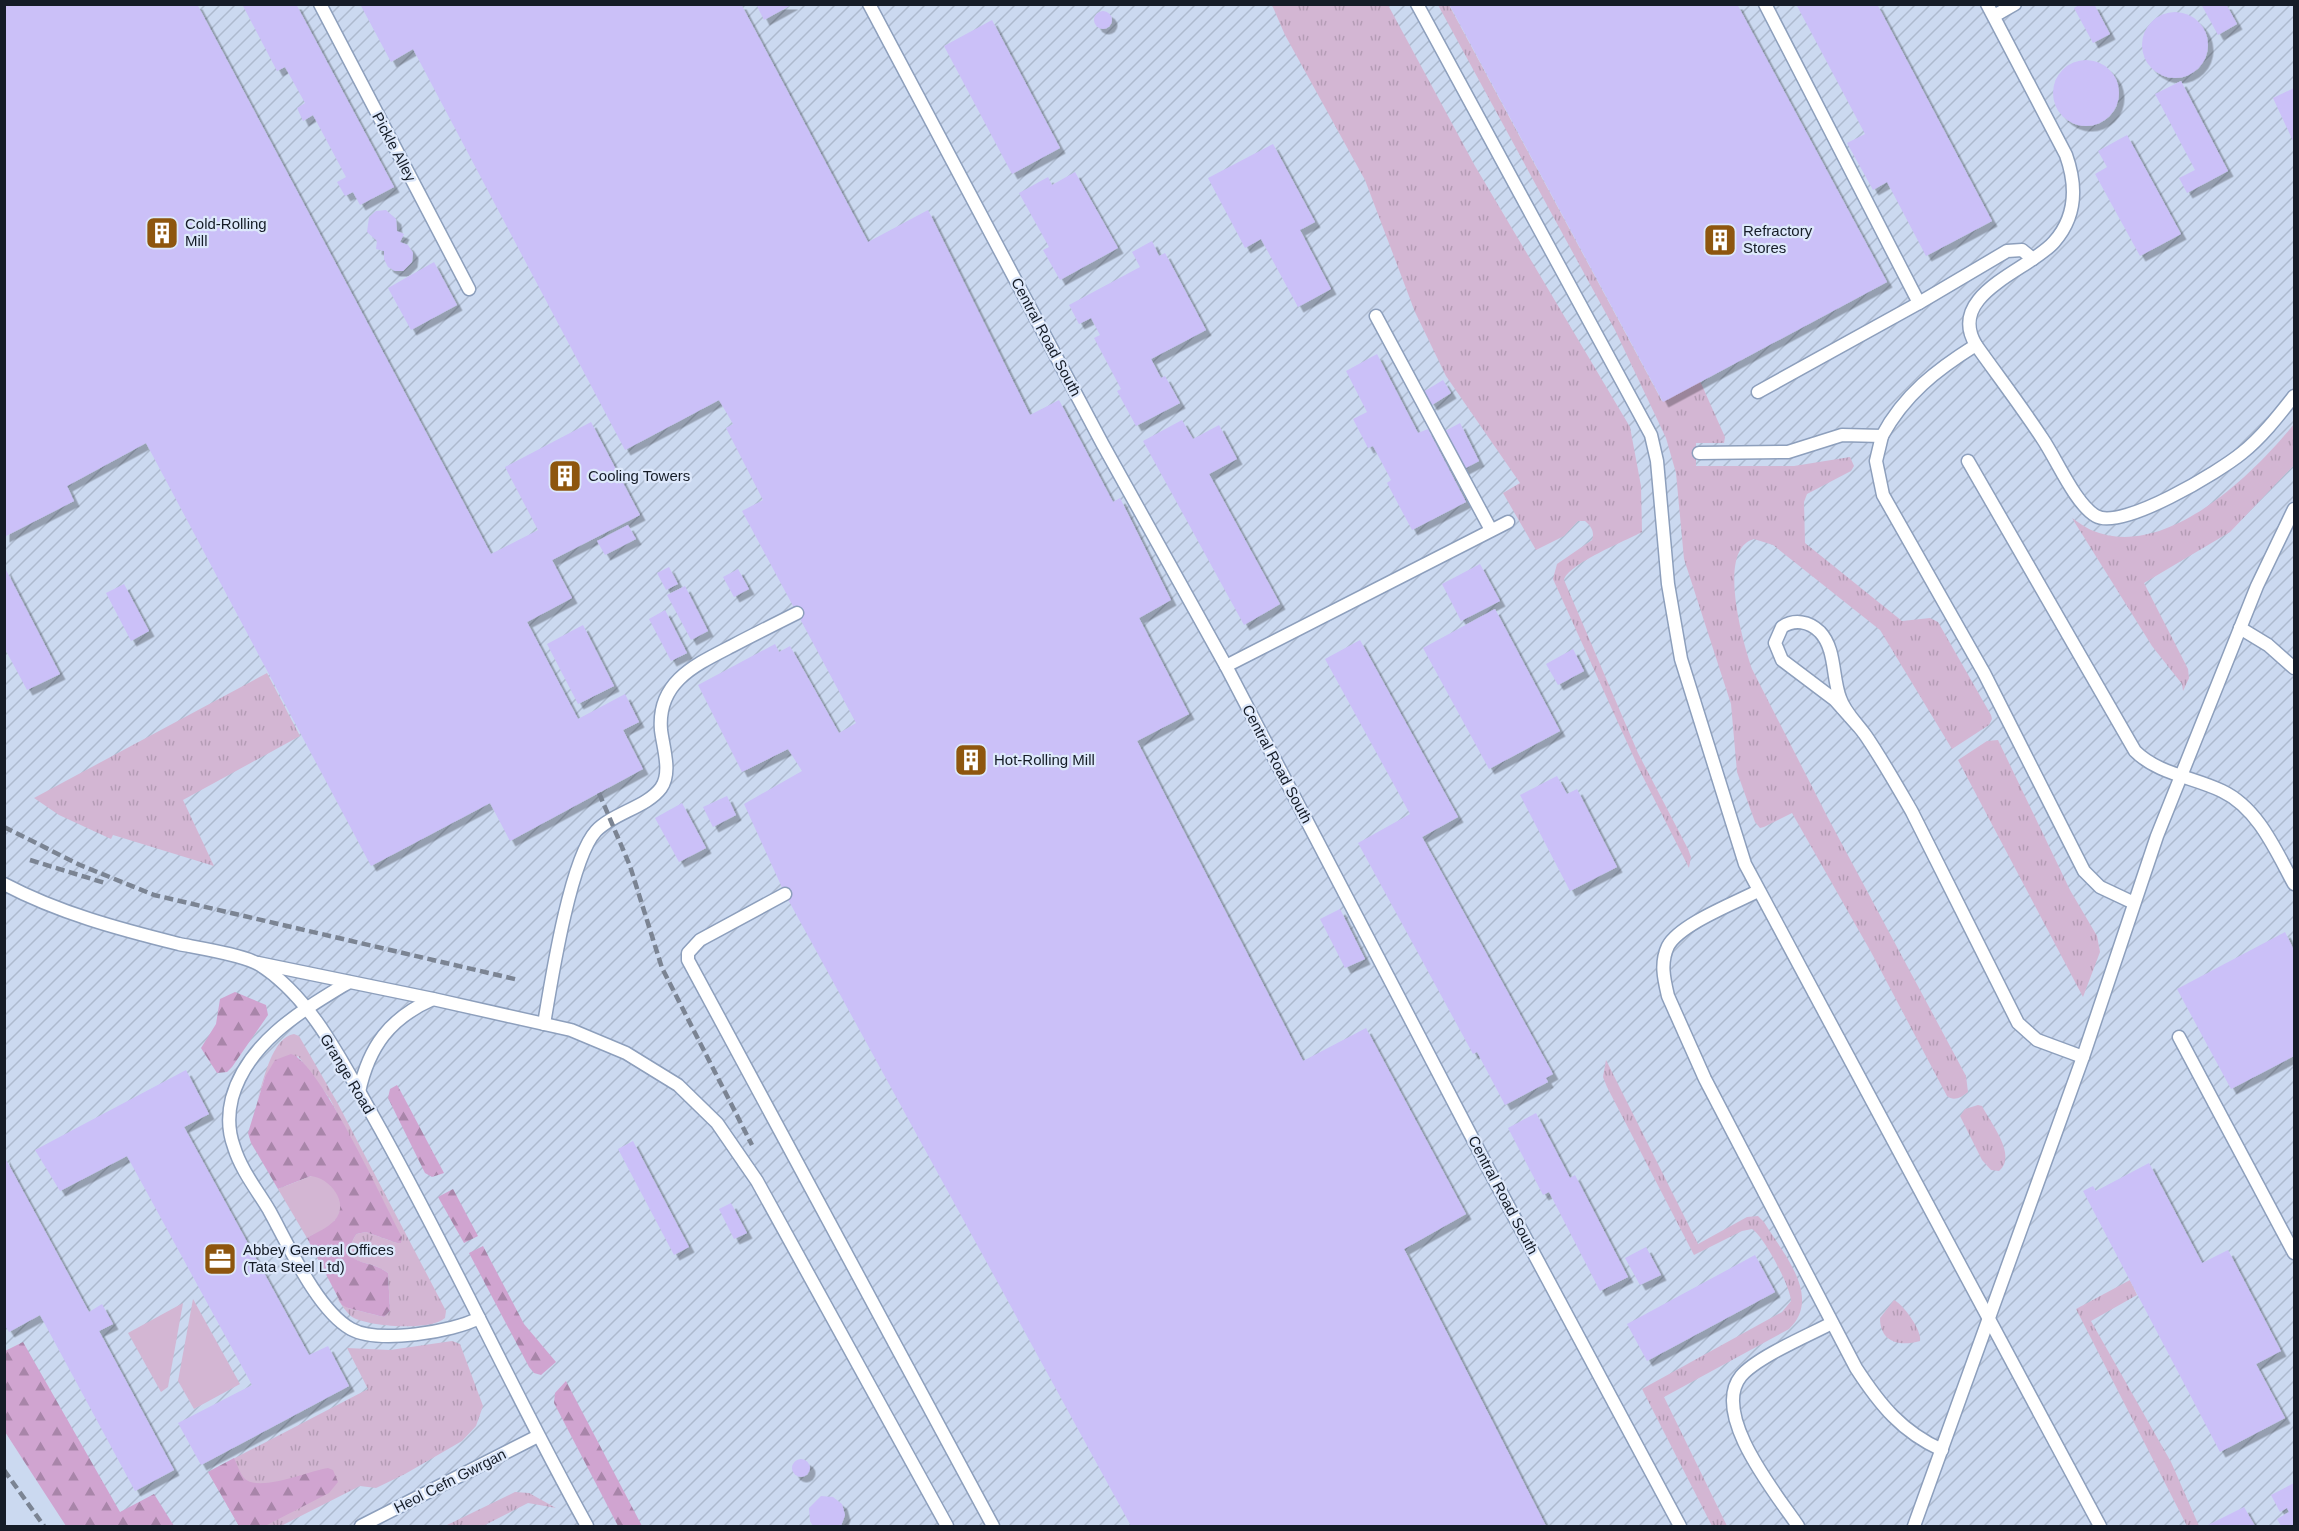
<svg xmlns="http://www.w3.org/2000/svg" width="2299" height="1531" font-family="Arial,sans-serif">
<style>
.built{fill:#cbd9f0}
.industrial{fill:url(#industrial-furrows)}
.grass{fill:url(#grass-tufts)}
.forest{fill:url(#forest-firs)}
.garden{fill:#d3b6d3}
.building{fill:#cbc0f8;filter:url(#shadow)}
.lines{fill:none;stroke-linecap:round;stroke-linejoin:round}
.service-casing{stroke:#8d9fbc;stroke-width:15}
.service{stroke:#fff;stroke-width:12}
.rail{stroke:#7b8493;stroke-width:4.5;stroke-dasharray:9 4.5;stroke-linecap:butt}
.labels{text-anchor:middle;stroke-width:4.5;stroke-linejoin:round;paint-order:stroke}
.street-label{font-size:15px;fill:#151c27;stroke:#dde8fb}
.poi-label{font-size:15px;fill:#151c27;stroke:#dde8fb;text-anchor:start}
</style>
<defs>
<pattern id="industrial-furrows" width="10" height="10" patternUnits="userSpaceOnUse" patternTransform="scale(1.5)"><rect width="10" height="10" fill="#cbd9f0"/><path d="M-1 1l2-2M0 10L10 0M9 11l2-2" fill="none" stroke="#adbace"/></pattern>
<pattern id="grass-tufts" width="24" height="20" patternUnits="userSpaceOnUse" patternTransform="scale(1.5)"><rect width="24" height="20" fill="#d3b6d3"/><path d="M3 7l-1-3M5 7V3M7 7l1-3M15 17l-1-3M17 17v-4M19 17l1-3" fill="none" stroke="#b49cb5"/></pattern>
<pattern id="forest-firs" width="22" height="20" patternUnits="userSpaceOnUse" patternTransform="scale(1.5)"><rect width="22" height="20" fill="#d0a4d0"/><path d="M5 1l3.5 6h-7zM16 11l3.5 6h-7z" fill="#a885a9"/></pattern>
<filter id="shadow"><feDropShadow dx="5.5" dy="5.5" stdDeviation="0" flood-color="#0004"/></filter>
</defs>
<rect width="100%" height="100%" fill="#dde8fb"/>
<path class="built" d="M5 1432 67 1526H5Z"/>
<path class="industrial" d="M4 5H2294V1526H119L5 1359Z"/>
<g class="grass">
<path d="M1272 5H1388L1475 166 1630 427 1641 486 1642 532C1625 541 1568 564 1564 580L1638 753 1688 849 1691 857 1689 868 1639 769 1553 579 1557 564 1592 540C1595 532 1591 526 1585 521H1578L1564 536 1536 550 1503 493 1520 483 1446 376 1415 312 1365 180 1285 35Z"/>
<path d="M1438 5H1449L1662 401 1700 381 1725 437 1724 443H1696V466H1794L1850 457 1854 466 1851 471 1807 494 1804 502 1805 543 1902 621 1930 618 1938 622 1991 715 1992 719 1989 725 1952 749 1880 630 1773 545 1754 539C1716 549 1743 643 1752 669L1828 818 1966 1076 1968 1092C1962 1097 1954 1102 1947 1096L1871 952 1792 813 1764 827 1760 828 1755 822 1737 772 1731 704 1684 559 1676 473 1666 438 1615 330Z"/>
<path d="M2294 424V465L2230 532 2144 583 2188 669 2189 678 2183 691 2182 684 2152 646 2072 518C2078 522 2085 527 2091 530 2164 562 2253 475 2294 424Z"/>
<path d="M267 673 300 736 183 800 214 866 113 835 111 839 59 815 34 798Z"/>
<path d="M1998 740 2070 890 2097 936 2100 952 2083 997 1958 760 1987 741Z"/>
<path d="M294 1034 299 1036 337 1102 446 1311 445 1318C431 1331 372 1327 354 1318 347 1315 341 1303 336 1297L348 1308 384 1317 390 1311 388 1273C377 1264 365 1265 352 1258L349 1248 356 1234 366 1232 397 1243 402 1240 330 1099 298 1056 265 1077 257 1101C263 1082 272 1037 294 1034Z"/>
<path d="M1606 1060 1698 1244 1747 1217 1758 1216 1764 1222C1782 1252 1823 1297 1789 1329L1664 1397 1727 1526H1712L1642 1389 1782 1312 1791 1301C1791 1288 1764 1236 1752 1229L1742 1231 1694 1255 1607 1087 1603 1077Z"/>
<path d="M1978 1105 1982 1106C1990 1122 2018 1156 1999 1171L1991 1170 1982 1160 1960 1116 1965 1109Z"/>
<path d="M2130 1280 2137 1295 2091 1321 2171 1462 2199 1526H2187L2076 1309Z"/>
<path d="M1894 1300C1904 1305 1922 1331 1920 1341 1899 1347 1880 1342 1880 1318Z"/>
<path d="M452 1341 460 1344 483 1406 476 1426 462 1441 405 1474 376 1488 360 1486 281 1526H239L208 1472 368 1389 347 1348 390 1350Z"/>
<path d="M515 1492 529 1493 556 1508 528 1503 483 1526H445Z"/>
</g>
<g class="forest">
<path d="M235 992 266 1005 268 1015 232 1067 227 1072 217 1073 201 1048 216 1024 220 999Z"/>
<path d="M291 1054C319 1061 385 1206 402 1237L401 1243H397L366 1232 356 1234 349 1248 353 1258C365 1265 377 1264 388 1273L390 1311 384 1317 348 1308 342 1305 307 1238 335 1220 311 1176 278 1189 251 1143 248 1133 265 1077 275 1060Z"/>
<path d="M397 1085 400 1090 444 1173 432 1177 425 1173 388 1098 390 1089Z"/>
<path d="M453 1189 478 1236 464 1243 438 1197Z"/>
<path d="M483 1246 524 1324 556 1362 541 1375 534 1373 529 1367 469 1253Z"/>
<path d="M23 1342 120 1512 154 1494 174 1526H66L5 1432V1351Z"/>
<path d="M566 1381 642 1526H618L554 1403 555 1393Z"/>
<path d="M234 1458C237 1464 240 1474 245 1479 260 1492 309 1471 328 1468L333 1470 338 1482 329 1493 265 1526H239L208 1472Z"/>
</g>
<g class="garden">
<path d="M311 1176C330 1178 350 1203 335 1220 328 1228 315 1233 307 1238L278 1189Z"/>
<path d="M193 1299 240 1384 194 1409 178 1381Z"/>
<path d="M183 1303 168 1387 161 1392 128 1333Z"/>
</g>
<g class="building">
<path d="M4 4H197L491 554 538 530 505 467 591 422 640 515 552 560 572 598 527 622 578 719 625 694 639 722 623 730 643 769 510 841 490 803 371 866 146 443 67 486 74 501 4 537Z"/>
<path d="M242 4H296L394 187 360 205 353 192 345 196 337 182 346 177 313 115 303 121 297 108 305 103 285 67 277 71Z"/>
<path d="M360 4H741L868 242 928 210 1030 415 1059 400 1113 502 1120 498 1171 600 1139 618 1189 714 1137 741 1303 1061 1366 1028 1466 1214 1404 1249 1546 1526H1131L785 894 744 804 802 771 788 749 742 772 698 685 775 644 779 652 790 646 839 733 856 723 742 511 763 500 726 428 733 424 719 400 625 450 413 49 391 62Z"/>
<path d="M756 4H793L764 20Z"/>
<path d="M1449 4H1737L1887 282 1663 402Z"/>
<path d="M1796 4H1877L1992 221 1926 256 1887 182 1873 190 1847 143 1865 134Z"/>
<path d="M2081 4H2094L2110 34 2093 43 2074 8Z"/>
<path d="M2201 4H2226L2237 24 2218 35Z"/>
<circle cx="1103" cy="20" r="9"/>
<circle cx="2175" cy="45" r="33"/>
<path d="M992 20 1060 148 1012 174 944 46Z"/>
<circle cx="2086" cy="93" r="33"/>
<path d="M2181 81 2228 171 2187 193 2179 178 2195 170 2155 94Z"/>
<path d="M2294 88V143L2273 98Z"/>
<path d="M2127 135 2181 234 2140 256 2095 174 2107 167 2098 151Z"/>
<path d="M1273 144 1315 222 1300 230 1331 289 1298 307 1261 239 1245 248 1208 178Z"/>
<path d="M1075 172 1118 248 1060 280 1043 250 1049 247 1019 193 1048 177 1052 185Z"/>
<path d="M386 210 396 219 397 231 404 234 400 242 408 245 413 253 412 262 403 271H395L388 267 384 259V251L376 249 377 241 367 232 369 217 376 211Z"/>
<path d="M1152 241 1159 256 1165 253 1206 330 1151 359 1161 378 1165 376 1180 403 1136 426 1117 391 1121 389 1094 338 1100 335 1091 318 1079 324 1069 305 1140 267 1132 252Z"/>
<path d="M434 262 457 305 411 330 388 288Z"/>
<path d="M1377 354 1418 433 1428 429 1466 502 1412 530 1387 483 1391 480 1373 446 1368 448 1353 419 1367 412 1346 371Z"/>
<path d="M1443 380 1451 393 1432 405 1423 392Z"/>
<path d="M1182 420 1193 439 1219 425 1237 459 1209 474 1280 604 1244 625 1143 441Z"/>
<path d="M1460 423 1479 461 1462 470 1443 432Z"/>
<path d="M628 525 636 539 605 555 597 541Z"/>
<path d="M1480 564 1500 601 1461 621 1442 584Z"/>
<path d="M669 567 678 584 666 590 657 573Z"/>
<path d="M5 568 60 674 27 690 5 649Z"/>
<path d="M738 569 749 589 734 597 723 577Z"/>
<path d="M124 584 149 631 131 641 106 593Z"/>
<path d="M685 586 708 631 691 640 667 595Z"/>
<path d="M1495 609 1560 731 1489 769 1423 648Z"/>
<path d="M665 610 687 653 671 661 649 619Z"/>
<path d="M583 625 614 686 578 704 547 644Z"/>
<path d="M1360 640 1458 817 1422 837 1553 1074 1546 1078 1548 1082 1505 1105 1477 1052 1473 1054 1358 843 1410 814 1325 659Z"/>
<path d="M1573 649 1584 671 1558 685 1546 664Z"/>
<path d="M1557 776 1567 794 1577 789 1617 867 1570 891 1520 795Z"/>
<path d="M727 796 736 815 713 827 703 807Z"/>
<path d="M682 803 706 848 679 862 655 818Z"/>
<path d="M1340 909 1365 959 1345 968 1320 919Z"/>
<path d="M2285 932 2294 950V1056L2231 1089 2177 989Z"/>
<path d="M186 1070 209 1114 184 1127 309 1355 328 1346 349 1386 201 1465 178 1423 252 1385 127 1156 60 1191 35 1150Z"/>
<path d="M1536 1113 1570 1178 1575 1175 1628 1277 1600 1291 1549 1192 1543 1195 1508 1128Z"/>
<path d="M633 1141 689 1247 674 1255 618 1149Z"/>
<path d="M4 1156 89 1312 102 1304 113 1324 99 1331 174 1470 135 1491 40 1315 9 1332 4 1324Z"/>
<path d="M2149 1163 2202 1263 2228 1250 2281 1351 2256 1364 2285 1418 2220 1452 2083 1191 2093 1186 2096 1191Z"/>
<path d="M731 1203 747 1233 734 1239 719 1209Z"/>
<path d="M1646 1247 1661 1275 1640 1285 1625 1258Z"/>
<path d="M1755 1255 1775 1292 1647 1361 1627 1324Z"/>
<circle cx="801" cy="1468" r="9"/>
<path d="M2294 1483V1526H2281L2277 1519 2289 1512 2287 1508 2280 1512 2271 1495Z"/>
<path d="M821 1496 833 1497 842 1504 845 1515 841 1526H813L810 1521 809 1508Z"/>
<path d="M2244 1507 2255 1526H2206Z"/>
</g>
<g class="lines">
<g class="service-casing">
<g id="service">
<path d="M320 4 469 289"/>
<path d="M869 4 1102 443 1226 666 1489 1170 1680 1526"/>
<path d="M1417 4 1651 435 1657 461 1668 584 1681 659 1745 864 2100 1526"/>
<path d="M1765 4 1919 303"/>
<path d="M1994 16 2015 4"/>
<path d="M1376 316 1491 530"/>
<path d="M1976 345C1998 376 2021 406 2042 438 2056 458 2075 504 2096 516 2122 531 2220 471 2242 453 2262 437 2279 415 2294 396"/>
<path d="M1758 392 1919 303 2007 251 2022 250 2033 259"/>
<path d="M1882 436 1876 461 1883 495 1984 673 2084 871 2100 887 2134 903"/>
<path d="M1699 453 1788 452 1842 435 1882 436C1904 395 1936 370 1976 345 1945 294 2030 270 2054 242 2077 216 2077 186 2066 155L1987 4"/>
<path d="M1968 461 2135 751C2158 774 2193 777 2222 791 2258 808 2276 851 2294 884"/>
<path d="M2240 628 2268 645 2294 668"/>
<path d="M1226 666 1508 522"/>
<path d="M1859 727 1835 700 1782 660 1775 643 1782 627C1794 619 1809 621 1820 632 1836 649 1832 677 1840 698 1845 713 1857 723 1866 736 1883 761 1897 786 1912 812L2018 1023 2037 1040 2083 1057"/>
<path d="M4 884C59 913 119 929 179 944 199 948 245 955 260 965 312 998 343 1064 373 1116 449 1250 512 1391 587 1526"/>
<path d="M1758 891C1735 903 1680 924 1668 946 1660 963 1664 979 1668 996L1705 1079 1856 1368C1880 1405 1902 1432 1942 1450"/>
<path d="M785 894 700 940 688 953V960L993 1526"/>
<path d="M258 963 433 999 571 1030 626 1053 678 1085 717 1123 757 1181 947 1526"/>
<path d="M349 982C303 1010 248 1041 232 1098 228 1114 228 1131 234 1147 241 1170 257 1190 269 1210 288 1244 317 1310 351 1329 378 1344 453 1332 479 1318"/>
<path d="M544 1024C551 982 570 859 596 831 613 813 647 807 661 788 672 773 663 747 661 730 657 682 695 665 732 646 753 635 775 624 797 613"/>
<path d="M2179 1037 2294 1253"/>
<path d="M359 1092C369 1046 390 1018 433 999"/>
<path d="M361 1526 538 1436"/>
<path d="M1798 1526C1777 1495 1710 1414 1741 1376 1757 1357 1809 1335 1832 1323"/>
<path d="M1914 1526 2083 1057 2157 836 2257 586 2294 509"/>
</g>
</g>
<use href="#service" class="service"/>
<g class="rail">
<path d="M599 793 630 866 662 968 752 1145"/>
<path d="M4 827 80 865 154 895 519 980"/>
<path d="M30 860 105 883"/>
<path d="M4 1470 44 1526"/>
</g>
</g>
<defs>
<g id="building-square" transform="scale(1.725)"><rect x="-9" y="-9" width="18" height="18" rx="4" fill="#8e560e" stroke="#dde8fb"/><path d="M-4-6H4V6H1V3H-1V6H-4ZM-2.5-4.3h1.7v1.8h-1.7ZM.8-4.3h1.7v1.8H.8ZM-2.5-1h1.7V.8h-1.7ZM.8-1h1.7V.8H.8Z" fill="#fff"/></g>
<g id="office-square" transform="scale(1.725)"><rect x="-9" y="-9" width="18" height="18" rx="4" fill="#8e560e" stroke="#dde8fb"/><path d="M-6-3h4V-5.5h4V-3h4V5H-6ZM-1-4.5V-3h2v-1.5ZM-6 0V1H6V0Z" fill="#fff"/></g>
</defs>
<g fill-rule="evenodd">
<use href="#building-square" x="162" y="233"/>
<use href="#building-square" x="1720" y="240"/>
<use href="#building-square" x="565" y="476"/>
<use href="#building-square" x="971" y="760"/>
<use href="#office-square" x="220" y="1259"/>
</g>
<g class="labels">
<g class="street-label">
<text transform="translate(394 147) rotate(62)" y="5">Pickle Alley</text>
<text transform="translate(1046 337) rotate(62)" y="5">Central Road South</text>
<text transform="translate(1277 764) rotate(62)" y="5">Central Road South</text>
<text transform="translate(347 1074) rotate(59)" y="5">Grange Road</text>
<text transform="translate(1503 1195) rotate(62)" y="5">Central Road South</text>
<text transform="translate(450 1481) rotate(-27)" y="5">Heol Cefn Gwrgan</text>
</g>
<g class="poi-label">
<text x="185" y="229">Cold-Rolling<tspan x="185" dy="17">Mill</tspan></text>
<text x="1743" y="236">Refractory<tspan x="1743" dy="17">Stores</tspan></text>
<text x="588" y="481">Cooling Towers</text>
<text x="994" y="765">Hot-Rolling Mill</text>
<text x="243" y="1255">Abbey General Offices<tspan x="243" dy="17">(Tata Steel Ltd)</tspan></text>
</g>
</g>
<rect width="2299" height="1531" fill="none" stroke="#151c27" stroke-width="12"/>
</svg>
